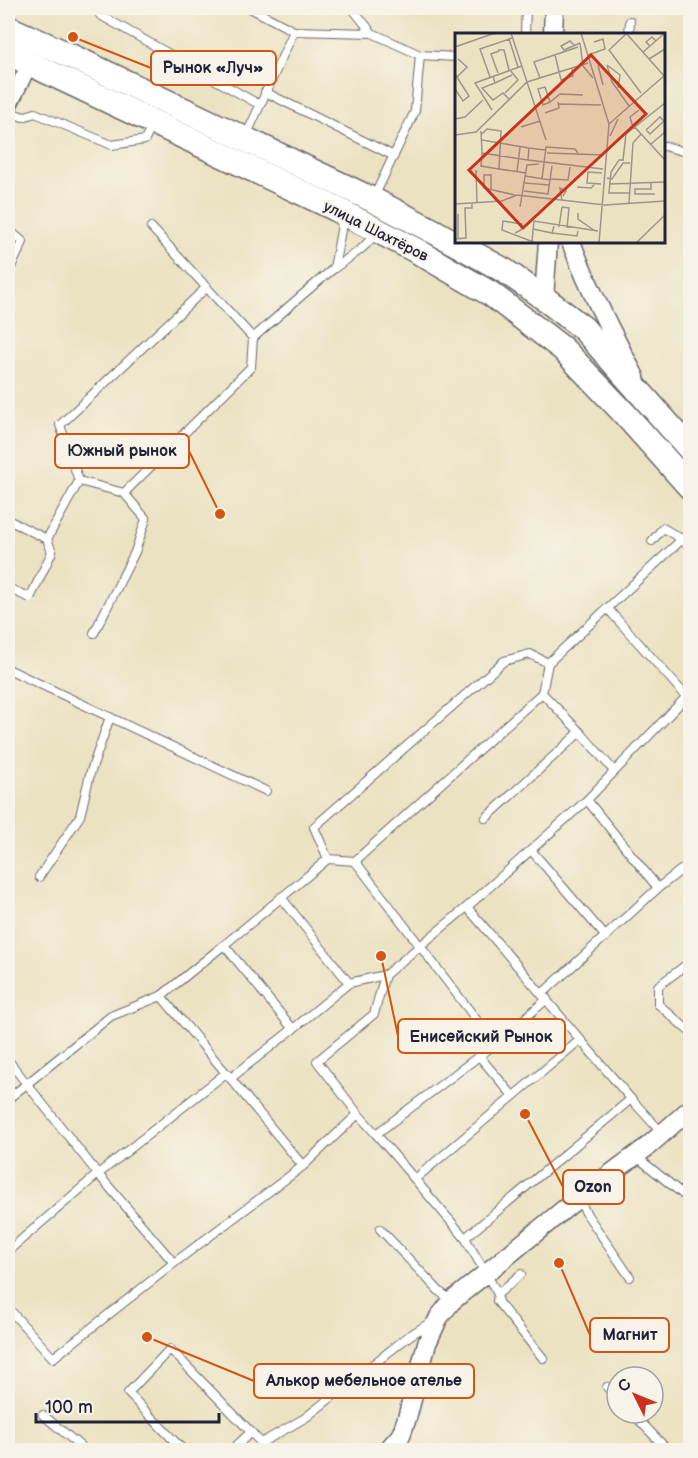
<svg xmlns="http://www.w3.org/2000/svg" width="698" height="1458" font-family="'Balsamiq Sans',sans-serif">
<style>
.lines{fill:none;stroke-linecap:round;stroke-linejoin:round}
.service-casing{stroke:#68656a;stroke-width:10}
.minor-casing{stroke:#68656a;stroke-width:18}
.tertiary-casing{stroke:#68656a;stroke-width:21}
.primary-casing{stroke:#68656a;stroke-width:27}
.service{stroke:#fff;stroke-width:8}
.minor{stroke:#fff;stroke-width:15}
.tertiary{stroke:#fff;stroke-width:18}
.primary{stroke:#fff;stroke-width:24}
.labels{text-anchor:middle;stroke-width:4.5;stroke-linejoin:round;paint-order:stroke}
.street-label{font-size:15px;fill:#22223b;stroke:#f7f3e8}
.inset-road{fill:none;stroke:#9b958b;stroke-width:1.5}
.view{fill:#c8321e;fill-opacity:0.15;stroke:#c8321e;stroke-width:3}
.inset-edge{fill:none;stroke:#22223b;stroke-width:3}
.leader{fill:none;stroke:#d45411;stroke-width:2}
.callout-dot{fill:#d45411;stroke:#f7f3e8;stroke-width:2}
.callout{fill:#f7f3e8;stroke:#d45411;stroke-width:2}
.callout-label{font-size:16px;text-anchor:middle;font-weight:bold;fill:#22223b}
</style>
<rect width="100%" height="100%" fill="#f7f3e8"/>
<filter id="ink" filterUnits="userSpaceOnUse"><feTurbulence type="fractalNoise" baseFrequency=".0167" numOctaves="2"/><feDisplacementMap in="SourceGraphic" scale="12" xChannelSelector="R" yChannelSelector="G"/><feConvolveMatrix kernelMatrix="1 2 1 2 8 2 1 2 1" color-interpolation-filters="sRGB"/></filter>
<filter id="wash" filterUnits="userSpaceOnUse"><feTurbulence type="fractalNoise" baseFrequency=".008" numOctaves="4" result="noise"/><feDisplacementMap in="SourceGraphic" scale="24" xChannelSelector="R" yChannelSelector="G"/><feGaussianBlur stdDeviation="1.35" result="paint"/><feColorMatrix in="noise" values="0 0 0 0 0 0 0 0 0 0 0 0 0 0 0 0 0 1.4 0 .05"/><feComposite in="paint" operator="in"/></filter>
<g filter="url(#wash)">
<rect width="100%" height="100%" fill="#ebe2c1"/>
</g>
<g filter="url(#ink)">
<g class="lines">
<g class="service-casing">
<g id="service">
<path d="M250 8 294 31 372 33 420 55 456 57"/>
<path d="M352 8 372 33"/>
<path d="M100 15 260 105"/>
<path d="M525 34 526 8"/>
<path d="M629 34 630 21"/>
<path d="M265 92 394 156"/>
<path d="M8 111 23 117 35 113 112 145 145 140 153 124"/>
<path d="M246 136 294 31"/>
<path d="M664 146 682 151 690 150"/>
<path d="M374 197 415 111 420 55"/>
<path d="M151 227 253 338"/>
<path d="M8 229 23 242 8 273"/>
<path d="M334 268 342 225 338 217"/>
<path d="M79 481 124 493 146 519 135 552 94 633"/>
<path d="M124 493 251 367 253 338C279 315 305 292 332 270 347 258 365 250 375 233"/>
<path d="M8 520 47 539 52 552 30 598 8 588"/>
<path d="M47 539 79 481 60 425 207 287"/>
<path d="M652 541 663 528 683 540 690 548"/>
<path d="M608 609 687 697"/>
<path d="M8 669 266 791"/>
<path d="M542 693 580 732 614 771"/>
<path d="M486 818 580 732"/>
<path d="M531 850 606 937"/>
<path d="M328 859 224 945 293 1029 349 983 385 975 467 907 587 800 690 693"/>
<path d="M355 861 542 693 548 663 690 532"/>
<path d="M39 877 80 816 90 774 110 717"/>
<path d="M658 888 681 870"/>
<path d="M281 897 349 983"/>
<path d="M690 962 658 986V1004L690 1032"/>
<path d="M385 975 374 1014 317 1061 358 1114 376 1134 465 1238 498 1294 497 1301 543 1358"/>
<path d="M542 994 658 888 587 800"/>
<path d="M161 996 226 1073 303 1166"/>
<path d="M495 1044 355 861 328 859 314 827 504 661 530 654 548 663"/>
<path d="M479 1056 513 1096"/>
<path d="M8 1060 98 1174 174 1263 303 1166 358 1114"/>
<path d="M8 1099 111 1016 161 996 224 945"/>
<path d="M631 1099 662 1133"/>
<path d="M376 1134 495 1044 547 999"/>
<path d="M637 1157 685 1196"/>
<path d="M415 1179 580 1040"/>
<path d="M578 1199 588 1216 630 1277"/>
<path d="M380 1229 440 1292 451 1300"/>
<path d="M465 1238 631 1099 467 907"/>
<path d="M8 1251 98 1174 226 1073 231 1078 293 1029"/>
<path d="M498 1294 521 1274"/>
<path d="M8 1308 53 1358 174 1263"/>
<path d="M607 1387 617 1398"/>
<path d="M632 1413 663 1445"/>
<path d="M43 1415 85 1450"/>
<path d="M183 1450 128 1393 170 1349 251 1432"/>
<path d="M232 1450 251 1432 261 1443 305 1418 409 1336 433 1321"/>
<path d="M654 1450 663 1445 668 1450"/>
</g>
</g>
<g class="minor-casing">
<path id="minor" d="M8 108 30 63"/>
</g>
<g class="tertiary-casing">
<g id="tertiary">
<path d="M553 34 554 8"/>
<path d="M571 242C589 289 612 333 635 377"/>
<path d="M544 298 548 242"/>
<path d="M388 1450 401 1435 407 1418 427 1343 439 1317 452 1301 578 1198 647 1147 690 1109"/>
</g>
</g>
<g class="primary-casing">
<g id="primary">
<path d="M8 28 60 51 373 200 435 232 505 271 544 298 583 328 690 449"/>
<path d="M8 53 334 208 417 251 491 294 563 349 623 412 690 487"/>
</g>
</g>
<use href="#service" class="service"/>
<use href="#minor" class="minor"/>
<use href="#tertiary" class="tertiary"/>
<use href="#primary" class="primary"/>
</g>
</g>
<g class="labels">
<g class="street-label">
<text transform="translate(376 231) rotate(27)" y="5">улица Шахтёров</text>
</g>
</g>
<g transform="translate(455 33)">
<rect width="210" height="210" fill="#ebe2c1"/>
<path class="inset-road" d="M56 0 91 107M126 0 154 91 144 210M171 0 210 44M171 1 154 17 186 60M54 6 63 34M125 10 128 33 138 45M119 12 115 8 106 13 109 17 125 10M195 13 191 9 197 4 201 8M0 14 40 0M43 17H49L54 37M188 19 210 0M100 22 106 47 118 43 117 35M133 22 150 16 148 6 139 9M194 26 210 16M143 32 148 52M152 32 157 49 174 73M152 32 165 42 163 55M43 40 36 21 44 18M0 41 14 63 8 68 0 56M38 43 40 50 27 55 38 67 48 60 55 67M2 44 12 34 3 26M35 44 25 16 57 5M85 45 79 29 123 14M40 50 57 42M50 60 63 47 55 37M95 69 88 72 83 56 90 54 95 69 105 61 128 62M104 71 146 72M37 77 20 50 67 33M184 77 175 84 177 91 210 127M90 80 104 75 103 69M0 86 10 84 28 67M154 91 210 42M66 94 85 88M191 97 205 84 210 89M191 97 195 101 210 87M26 98 27 120 73 127M27 101 32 96 46 98 44 136 71 140M0 102 21 99 72 49 133 30M155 103 163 86M27 107 74 115M196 111 210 99M90 117 74 115 73 127 148 136M27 120 26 133 44 136M92 120 149 122M168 127 171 101 210 70M169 127H164L156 139 154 160H174M21 137 22 170M62 139 65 114M70 143 95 147M152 145 157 146 168 130H175M87 146 91 114 120 116 123 120M95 146 113 147 115 134M196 149V156H180V161H200M70 150 94 152M146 151 132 150 133 139 147 140M154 151 210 149M122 154 136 155 141 150M36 156V142H29V155L60 162M69 158 93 161 97 133M107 168 105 155 111 158 108 163M174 170 178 110 186 101M0 171 47 168 62 162 150 172 210 168M65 174 72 132 84 131M107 174 114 175 112 195M123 180V186L140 198M104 194 107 174M78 196 97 200 99 193M60 200 66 197 67 191 48 188 47 197 81 210M97 200 122 203 123 198M0 206 11 205 10 175H17V170M3 206V181M77 208 79 188 143 198M181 210 210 182"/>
<path class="view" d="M136 22 191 81 68 195 14 137Z"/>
<rect width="210" height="210" class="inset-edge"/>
</g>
<path class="leader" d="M73 37L151 68M220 514L189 451M381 956L398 1036M525 1114L563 1187M559 1263L590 1335M147 1337L254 1381"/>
<g class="callout-dot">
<circle cx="73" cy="37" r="6"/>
<circle cx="220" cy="514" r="6"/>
<circle cx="381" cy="956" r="6"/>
<circle cx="525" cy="1114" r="6"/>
<circle cx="559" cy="1263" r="6"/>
<circle cx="147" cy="1337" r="6"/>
</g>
<g class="callout">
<rect x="151" y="51" width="125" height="34" rx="6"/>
<rect x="55" y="434" width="134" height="34" rx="6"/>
<rect x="398" y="1019" width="167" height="34" rx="6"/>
<rect x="563" y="1170" width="61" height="34" rx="6"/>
<rect x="590" y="1318" width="79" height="34" rx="6"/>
<rect x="254" y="1364" width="220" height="34" rx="6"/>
</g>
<g class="callout-label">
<text x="213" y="73">Рынок «Луч»</text>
<text x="122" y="456">Южный рынок</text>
<text x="481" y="1042">Енисейский Рынок</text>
<text x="593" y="1192">Ozon</text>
<text x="630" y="1340">Магнит</text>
<text x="364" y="1386">Алькор мебельное ателье</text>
</g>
<rect width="698" height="1458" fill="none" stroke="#f7f3e8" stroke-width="30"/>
<g transform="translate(635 1395) rotate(313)"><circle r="28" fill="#f7f3e8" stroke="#a29fa3" stroke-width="1.5"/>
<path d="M0-4.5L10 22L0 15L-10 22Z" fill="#c8321e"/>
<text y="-9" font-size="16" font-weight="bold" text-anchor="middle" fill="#22223b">С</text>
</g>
<path d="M36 1413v9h183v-9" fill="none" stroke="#22223b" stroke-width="3"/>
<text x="45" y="1413" font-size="18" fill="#22223b" stroke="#f7f3e8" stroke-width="4.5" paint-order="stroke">100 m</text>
</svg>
